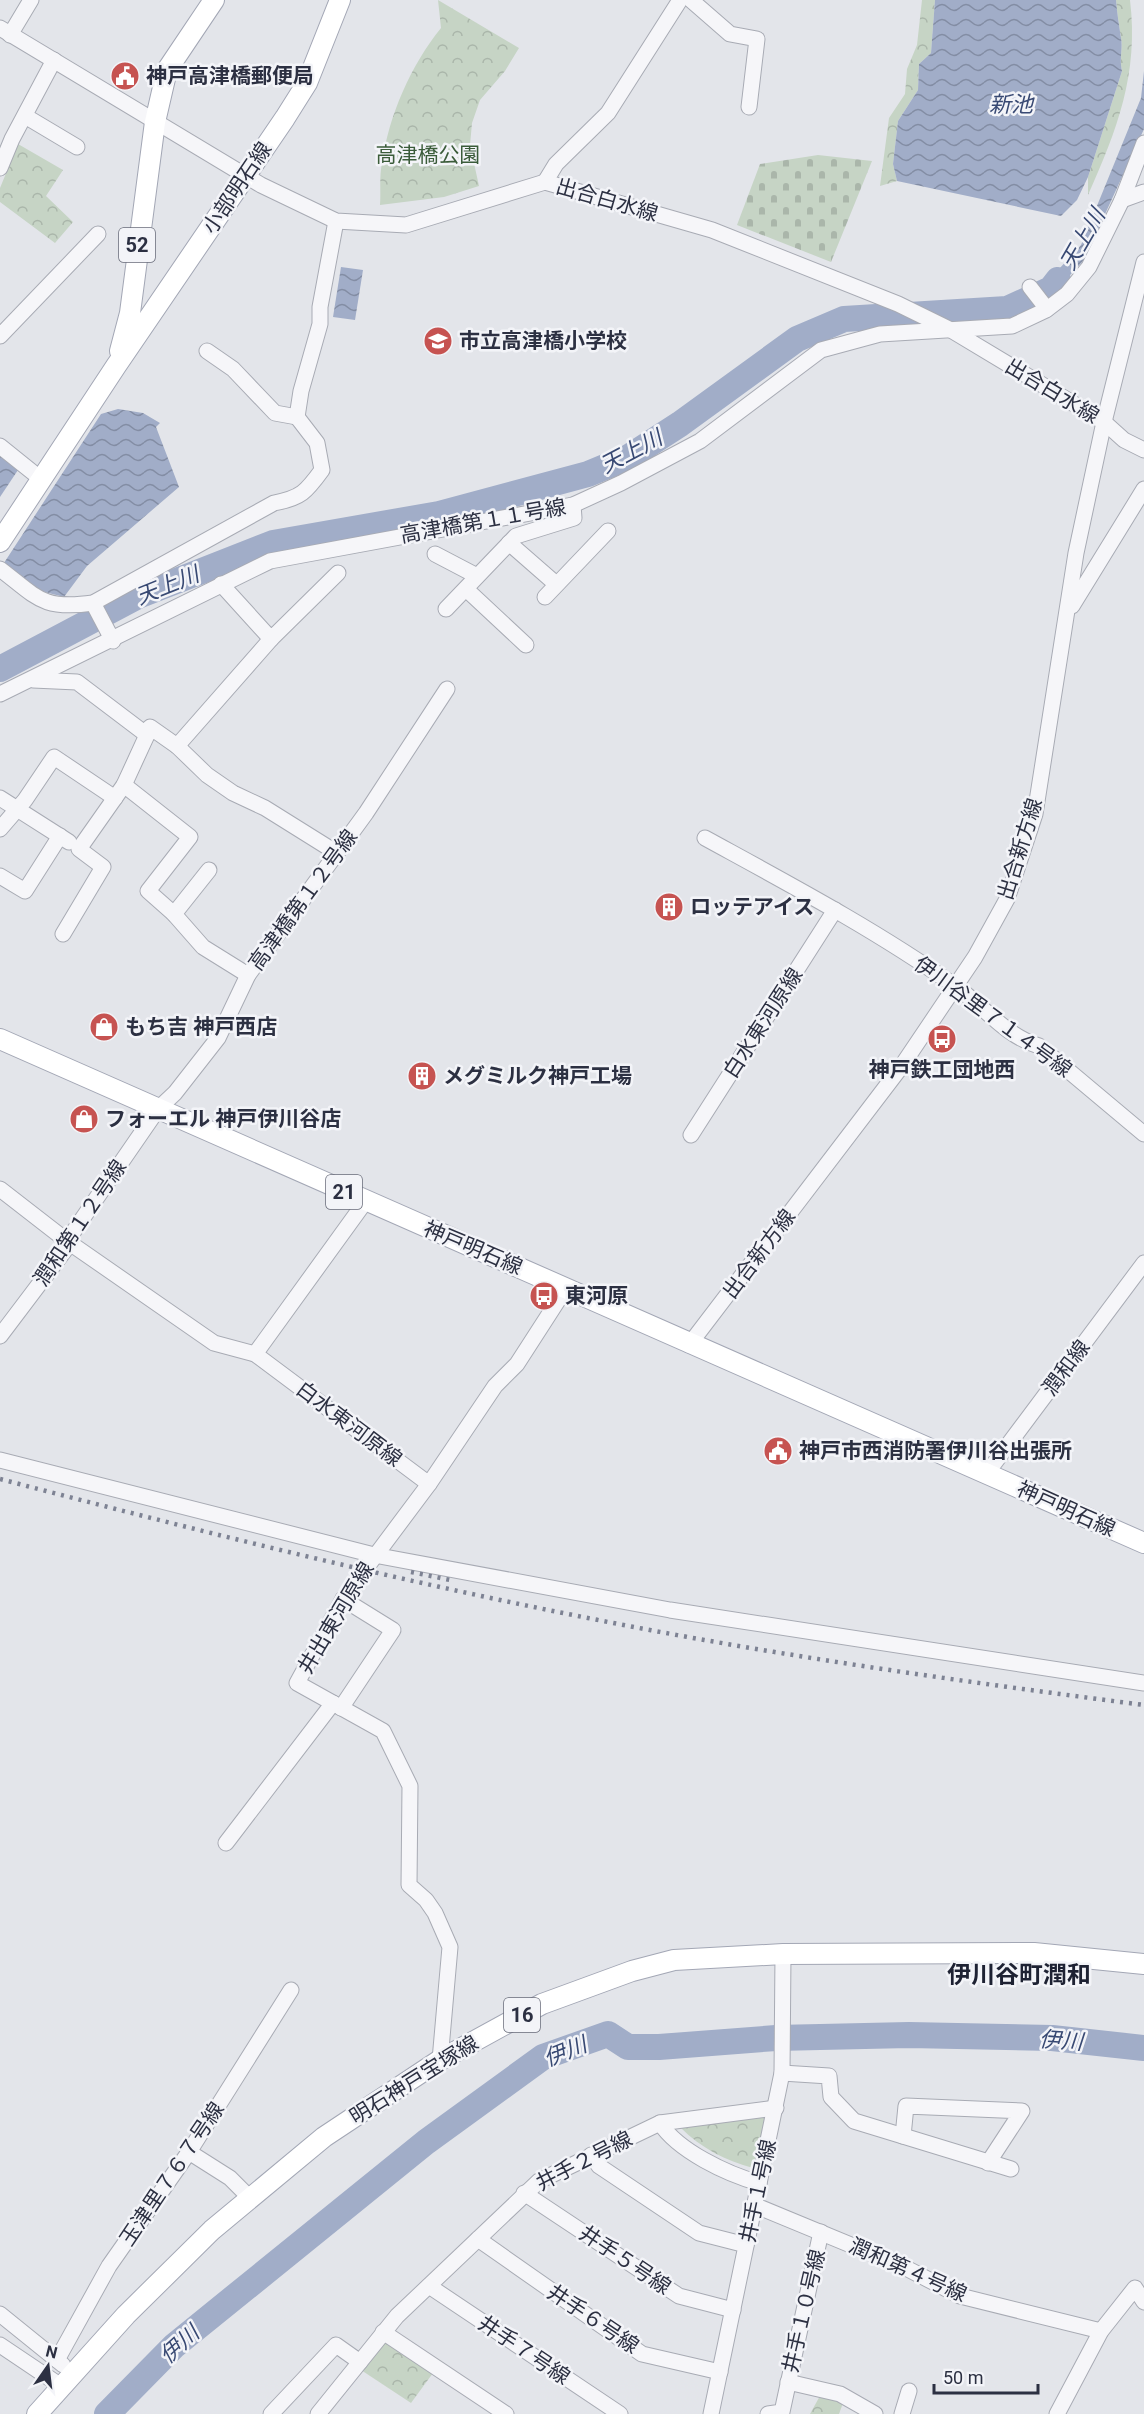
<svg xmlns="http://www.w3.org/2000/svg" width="1144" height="2414" font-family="Roboto,'Noto Sans JP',sans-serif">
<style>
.forest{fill:url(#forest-crowns)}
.cemetery{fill:url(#cemetery-stones)}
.water{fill:url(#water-waves)}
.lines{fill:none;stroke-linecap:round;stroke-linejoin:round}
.river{stroke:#a1adc8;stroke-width:26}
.minor-casing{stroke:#a8abb4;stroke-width:17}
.major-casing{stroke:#a3a7b5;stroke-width:22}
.minor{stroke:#f6f6f9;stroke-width:15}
.major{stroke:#fff;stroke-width:20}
.rail{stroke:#7d8293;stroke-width:4.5;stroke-dasharray:3 6;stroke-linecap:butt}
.labels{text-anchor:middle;stroke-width:5;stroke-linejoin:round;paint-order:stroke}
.shield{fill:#f3f4f8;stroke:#686b79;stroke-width:1.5}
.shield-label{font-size:20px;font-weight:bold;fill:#2c3042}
.poi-label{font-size:21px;font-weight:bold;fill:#2c3042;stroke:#f3f4f8;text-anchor:start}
.park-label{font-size:21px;fill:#3b5c3a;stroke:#f3f4f8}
.street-label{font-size:21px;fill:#2c3042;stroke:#f3f4f8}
.water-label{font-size:22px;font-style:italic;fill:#384973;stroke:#f3f4f8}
.quarter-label{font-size:24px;font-weight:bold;fill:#1e2233;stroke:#f3f4f8}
</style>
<defs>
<pattern id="forest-crowns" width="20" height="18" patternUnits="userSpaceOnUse" patternTransform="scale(1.5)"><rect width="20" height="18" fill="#c6d4c5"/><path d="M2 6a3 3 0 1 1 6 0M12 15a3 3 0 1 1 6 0" fill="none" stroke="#aab6aa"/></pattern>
<pattern id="cemetery-stones" width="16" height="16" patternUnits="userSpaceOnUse" patternTransform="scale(1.5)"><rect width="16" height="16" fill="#c6d4c5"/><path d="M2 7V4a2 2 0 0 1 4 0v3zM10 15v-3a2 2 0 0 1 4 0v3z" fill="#aab6aa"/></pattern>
<pattern id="water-waves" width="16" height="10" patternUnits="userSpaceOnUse" patternTransform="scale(1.5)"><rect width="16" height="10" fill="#a1adc8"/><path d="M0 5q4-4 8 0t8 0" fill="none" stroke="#838da4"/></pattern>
</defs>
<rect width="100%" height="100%" fill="#e3e5ea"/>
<g class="forest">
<path d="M438 0 519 48 505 71 480 100 472 123 470 145 479 186 444 197 380 205C381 192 379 177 382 163 389 115 411 65 441 28Z"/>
<path d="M922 0H935L931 53 919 64 918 90 898 121 893 164 897 181 880 186 889 118 905 94 907 69 917 45Z"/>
<path d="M1116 0H1130C1139 74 1117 130 1088 195V177L1122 71C1119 59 1123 49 1121 38 1119 25 1117 13 1116 0Z"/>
<path d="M18 144 63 170 46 196 73 222 55 243 0 202V188Z"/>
<path d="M761 2116 765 2119 753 2168C726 2161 701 2148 681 2128Z"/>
<path d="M384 2342 433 2373 411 2403 361 2370Z"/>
<path d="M821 2394 843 2403 839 2414H810Z"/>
</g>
<path class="cemetery" d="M818 155 872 161 831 262 737 225 760 164Z"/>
<g class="water">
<path d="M935 0H1116C1117 13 1119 25 1121 38 1123 49 1119 59 1122 71L1088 177 1077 200 1061 216 897 181 893 164 898 121 918 90 919 64 931 53Z"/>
<path d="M1144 71V129L1084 260 1046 301 1038 290 1043 286 1041 283 1045 279 1048 281 1081 245 1141 98Z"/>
<path d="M341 267 363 270 355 320 333 317Z"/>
<path d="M118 409 143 413 160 423 156 427 179 487 87 566 64 597 37 590 2 566 101 414Z"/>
<path d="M0 455 18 470 0 497Z"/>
</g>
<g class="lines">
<g class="river">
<path d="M0 669 138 596 273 543 439 514 588 474 629 457 680 424 797 339 844 319 1007 309 1051 289 1058 280"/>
<path d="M107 2414 174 2346 426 2142 543 2057 608 2034 628 2047H659L776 2038 909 2035 1052 2038 1144 2048"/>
</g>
<g class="minor-casing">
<g id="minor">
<path d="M691 0 730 34 757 39 749 107"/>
<path d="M0 28 261 185 336 221 406 225 545 182 712 230 898 304 951 330 1104 422 1124 440 1144 450"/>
<path d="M10 35 31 0"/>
<path d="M25 116 77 147"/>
<path d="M0 168 12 139 54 60"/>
<path d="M545 182 556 164 608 113 680 0"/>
<path d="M1122 200 1144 192"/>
<path d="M1030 287 1047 309"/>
<path d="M0 336 98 234"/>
<path d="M207 351 233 369 275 413 297 417"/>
<path d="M0 446 41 479"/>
<path d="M509 543 556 584"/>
<path d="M435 554 477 576"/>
<path d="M0 569C38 598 42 610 93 603L274 503C301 498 306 492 322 470L317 443 297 417 301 391 320 324V307L336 221"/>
<path d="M221 584 271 639 338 573"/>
<path d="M466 589 526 645"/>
<path d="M545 597 608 531"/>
<path d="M93 603 113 641"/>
<path d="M1072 606 1144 489"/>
<path d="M446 609 516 536 574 518 573 505"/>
<path d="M33 680 77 682 147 735 150 727 177 746 207 775 233 793 265 808 337 853"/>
<path d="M0 694 270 561 573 505 621 483 700 441 821 350 880 334 1012 326 1046 310 1067 294 1089 267 1122 200 1144 143"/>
<path d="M177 746 271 639"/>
<path d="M124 785 190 837 148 891 174 914 203 947 248 975"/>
<path d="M0 798 69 842"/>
<path d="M0 829 25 800 54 757 115 798"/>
<path d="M705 838C789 884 876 930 955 986 984 1006 1005 1036 1039 1046L1144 1134"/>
<path d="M0 876 25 891 60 836"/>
<path d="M174 914 209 870"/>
<path d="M63 934 103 867 79 849 124 785 147 735"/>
<path d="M691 1135 835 910"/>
<path d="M0 1189 67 1241 214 1343 255 1354 429 1484 495 1386 517 1364 566 1288"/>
<path d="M0 1336 65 1250 67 1241 158 1109 175 1093 218 1038 248 975 366 813 447 689"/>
<path d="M689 1345 901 1067 975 957 1007 899 1035 814 1076 553 1104 422 1144 262"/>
<path d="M255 1354 365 1202"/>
<path d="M0 1460 374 1555 670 1610 1144 1683"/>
<path d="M987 1473 1144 1263"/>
<path d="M429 1484 343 1599 297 1683 383 1731 410 1786 409 1885 426 1900 435 1913 450 1947 440 2060"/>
<path d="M341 1708 393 1630 343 1599"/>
<path d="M226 1843 333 1703"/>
<path d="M782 2073 829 2076 831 2097 854 2121 1011 2169"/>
<path d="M660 2123C678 2151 727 2174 759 2183"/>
<path d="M903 2136 906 2106 1022 2111 988 2163"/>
<path d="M189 2152 230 2178 250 2198"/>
<path d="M591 2155 599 2166 699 2233 746 2245"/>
<path d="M524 2193 679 2296 733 2310"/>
<path d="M754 2205 904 2267 960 2296 1101 2331"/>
<path d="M478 2239 642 2354 720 2372"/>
<path d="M429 2286 620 2414"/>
<path d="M0 2314 63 2365"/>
<path d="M383 2332 506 2414"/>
<path d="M0 2345 61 2386"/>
<path d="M57 2360 109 2266 189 2152 291 1990"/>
<path d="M788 2382 840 2394 875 2414"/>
<path d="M271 2414 336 2345 360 2362"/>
<path d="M318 2414 397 2316 539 2181 660 2123 776 2108"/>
<path d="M711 2414 782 2073 783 1954"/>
<path d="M768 2414 782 2412 821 2232"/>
<path d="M902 2414 909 2391"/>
<path d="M1057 2414 1101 2331 1135 2288 1144 2302"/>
</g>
</g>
<g class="major-casing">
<g id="major">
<path d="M120 351 130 313 155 122 167 70 214 0"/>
<path d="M0 542 116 366 285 118 307 83 340 0"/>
<path d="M0 1039 1144 1543"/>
<path d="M37 2414 126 2315 212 2230 324 2137 440 2060 542 2004 632 1971 674 1960 783 1954 1034 1953 1144 1964"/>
</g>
</g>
<use href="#minor" class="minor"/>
<use href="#major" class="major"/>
<g class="rail">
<path d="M0 1479C195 1530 390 1579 588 1618 772 1655 958 1681 1144 1705"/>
<path d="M411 1572 455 1581"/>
</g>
</g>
<defs>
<g id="civic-disc" transform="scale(1.5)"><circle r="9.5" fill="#c65351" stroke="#f3f4f8"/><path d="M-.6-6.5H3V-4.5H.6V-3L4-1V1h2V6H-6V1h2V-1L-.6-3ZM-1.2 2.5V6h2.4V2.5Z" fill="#fff"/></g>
<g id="school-disc" transform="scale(1.5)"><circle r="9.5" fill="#c65351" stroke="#f3f4f8"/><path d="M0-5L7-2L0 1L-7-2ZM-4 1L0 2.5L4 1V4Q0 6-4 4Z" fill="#fff"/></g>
<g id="building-disc" transform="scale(1.5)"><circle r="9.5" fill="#c65351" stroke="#f3f4f8"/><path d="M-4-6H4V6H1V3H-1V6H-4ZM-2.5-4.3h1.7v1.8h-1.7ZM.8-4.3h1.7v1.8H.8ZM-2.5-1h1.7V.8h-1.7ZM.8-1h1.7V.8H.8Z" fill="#fff"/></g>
<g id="shop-disc" transform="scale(1.5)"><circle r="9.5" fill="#c65351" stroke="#f3f4f8"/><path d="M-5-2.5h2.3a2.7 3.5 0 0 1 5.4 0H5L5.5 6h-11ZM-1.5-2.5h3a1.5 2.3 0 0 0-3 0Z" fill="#fff"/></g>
<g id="bus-disc" transform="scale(1.5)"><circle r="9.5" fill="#c65351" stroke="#f3f4f8"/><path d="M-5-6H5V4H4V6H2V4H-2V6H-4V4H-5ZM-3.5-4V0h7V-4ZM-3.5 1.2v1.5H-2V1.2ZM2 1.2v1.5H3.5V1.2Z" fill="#fff"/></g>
</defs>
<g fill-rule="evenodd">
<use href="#civic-disc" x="125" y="76"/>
<use href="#school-disc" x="438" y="341"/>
<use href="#building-disc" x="669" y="907"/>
<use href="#shop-disc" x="104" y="1027"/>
<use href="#bus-disc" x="942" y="1039"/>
<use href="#building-disc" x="422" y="1076"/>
<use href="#shop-disc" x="84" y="1119"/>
<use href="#bus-disc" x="544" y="1296"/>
<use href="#civic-disc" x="778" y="1451"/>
</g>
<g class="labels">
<g class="shield">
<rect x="119" y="228" width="36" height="34" rx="4.5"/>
<rect x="326" y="1175" width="36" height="34" rx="4.5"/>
<rect x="504" y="1998" width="36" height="34" rx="4.5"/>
</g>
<g class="shield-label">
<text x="137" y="252">52</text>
<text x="344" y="1199">21</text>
<text x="522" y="2022">16</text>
</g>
<g class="poi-label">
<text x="146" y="83">神戸高津橋郵便局</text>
<text x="459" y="348">市立高津橋小学校</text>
<text x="690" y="914">ロッテアイス</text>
<text x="125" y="1034">もち吉 神戸西店</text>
<text x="942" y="1077" text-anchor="middle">神戸鉄工団地西</text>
<text x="443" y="1083">メグミルク神戸工場</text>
<text x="105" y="1126">フォーエル 神戸伊川谷店</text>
<text x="565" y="1303">東河原</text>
<text x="799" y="1458">神戸市西消防署伊川谷出張所</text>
</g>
<g class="park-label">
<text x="428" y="162">高津橋公園</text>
</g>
<g class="street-label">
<text transform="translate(237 188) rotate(-56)" y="7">小部明石線</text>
<text transform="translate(607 200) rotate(16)" y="7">出合白水線</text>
<text transform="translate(1052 391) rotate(31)" y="7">出合白水線</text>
<text transform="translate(483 521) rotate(-10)" y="7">高津橋第１１号線</text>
<text transform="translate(1020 849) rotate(-73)" y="7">出合新方線</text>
<text transform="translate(303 900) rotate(-54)" y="7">高津橋第１２号線</text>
<text transform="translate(993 1017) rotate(36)" y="7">伊川谷里７１４号線</text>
<text transform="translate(763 1023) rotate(-57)" y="7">白水東河原線</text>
<text transform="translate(80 1223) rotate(-56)" y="7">潤和第１２号線</text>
<text transform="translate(473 1248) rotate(23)" y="7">神戸明石線</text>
<text transform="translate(759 1254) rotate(-53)" y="7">出合新方線</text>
<text transform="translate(1066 1368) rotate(-53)" y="7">潤和線</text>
<text transform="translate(349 1424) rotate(37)" y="7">白水東河原線</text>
<text transform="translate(1066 1509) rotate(24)" y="7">神戸明石線</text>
<text transform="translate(336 1618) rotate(-59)" y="7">井出東河原線</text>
<text transform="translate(414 2080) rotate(-32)" y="7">明石神戸宝塚線</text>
<text transform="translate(584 2161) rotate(-27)" y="7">井手２号線</text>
<text transform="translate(172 2174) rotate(-56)" y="7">玉津里７６７号線</text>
<text transform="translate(758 2191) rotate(-78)" y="7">井手１号線</text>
<text transform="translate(625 2260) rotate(34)" y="7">井手５号線</text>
<text transform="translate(908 2270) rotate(24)" y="7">潤和第４号線</text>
<text transform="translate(804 2311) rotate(-77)" y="7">井手１０号線</text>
<text transform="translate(593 2319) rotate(34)" y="7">井手６号線</text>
<text transform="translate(524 2350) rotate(34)" y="7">井手７号線</text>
</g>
<g class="water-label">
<text x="1011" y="112">新池</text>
<text transform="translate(1082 239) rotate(-60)" y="8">天上川</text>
<text transform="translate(631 451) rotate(-28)" y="8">天上川</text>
<text transform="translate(167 585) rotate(-22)" y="8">天上川</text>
<text transform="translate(1061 2040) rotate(4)" y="8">伊川</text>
<text transform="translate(565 2051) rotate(-22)" y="8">伊川</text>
<text transform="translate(179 2344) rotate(-42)" y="8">伊川</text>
</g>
<g class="quarter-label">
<text x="1019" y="1983">伊川谷町潤和</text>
</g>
</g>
<g transform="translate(48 2366) rotate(14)" stroke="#f3f4f8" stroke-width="4.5" paint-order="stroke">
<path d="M0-4.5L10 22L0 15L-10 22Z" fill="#2c3042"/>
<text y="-9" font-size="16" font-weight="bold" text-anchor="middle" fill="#2c3042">N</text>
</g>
<path d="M934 2384v9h104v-9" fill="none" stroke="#2c3042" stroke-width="3"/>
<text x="943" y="2384" font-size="18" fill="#2c3042" stroke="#f3f4f8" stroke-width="4.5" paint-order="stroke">50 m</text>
</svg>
